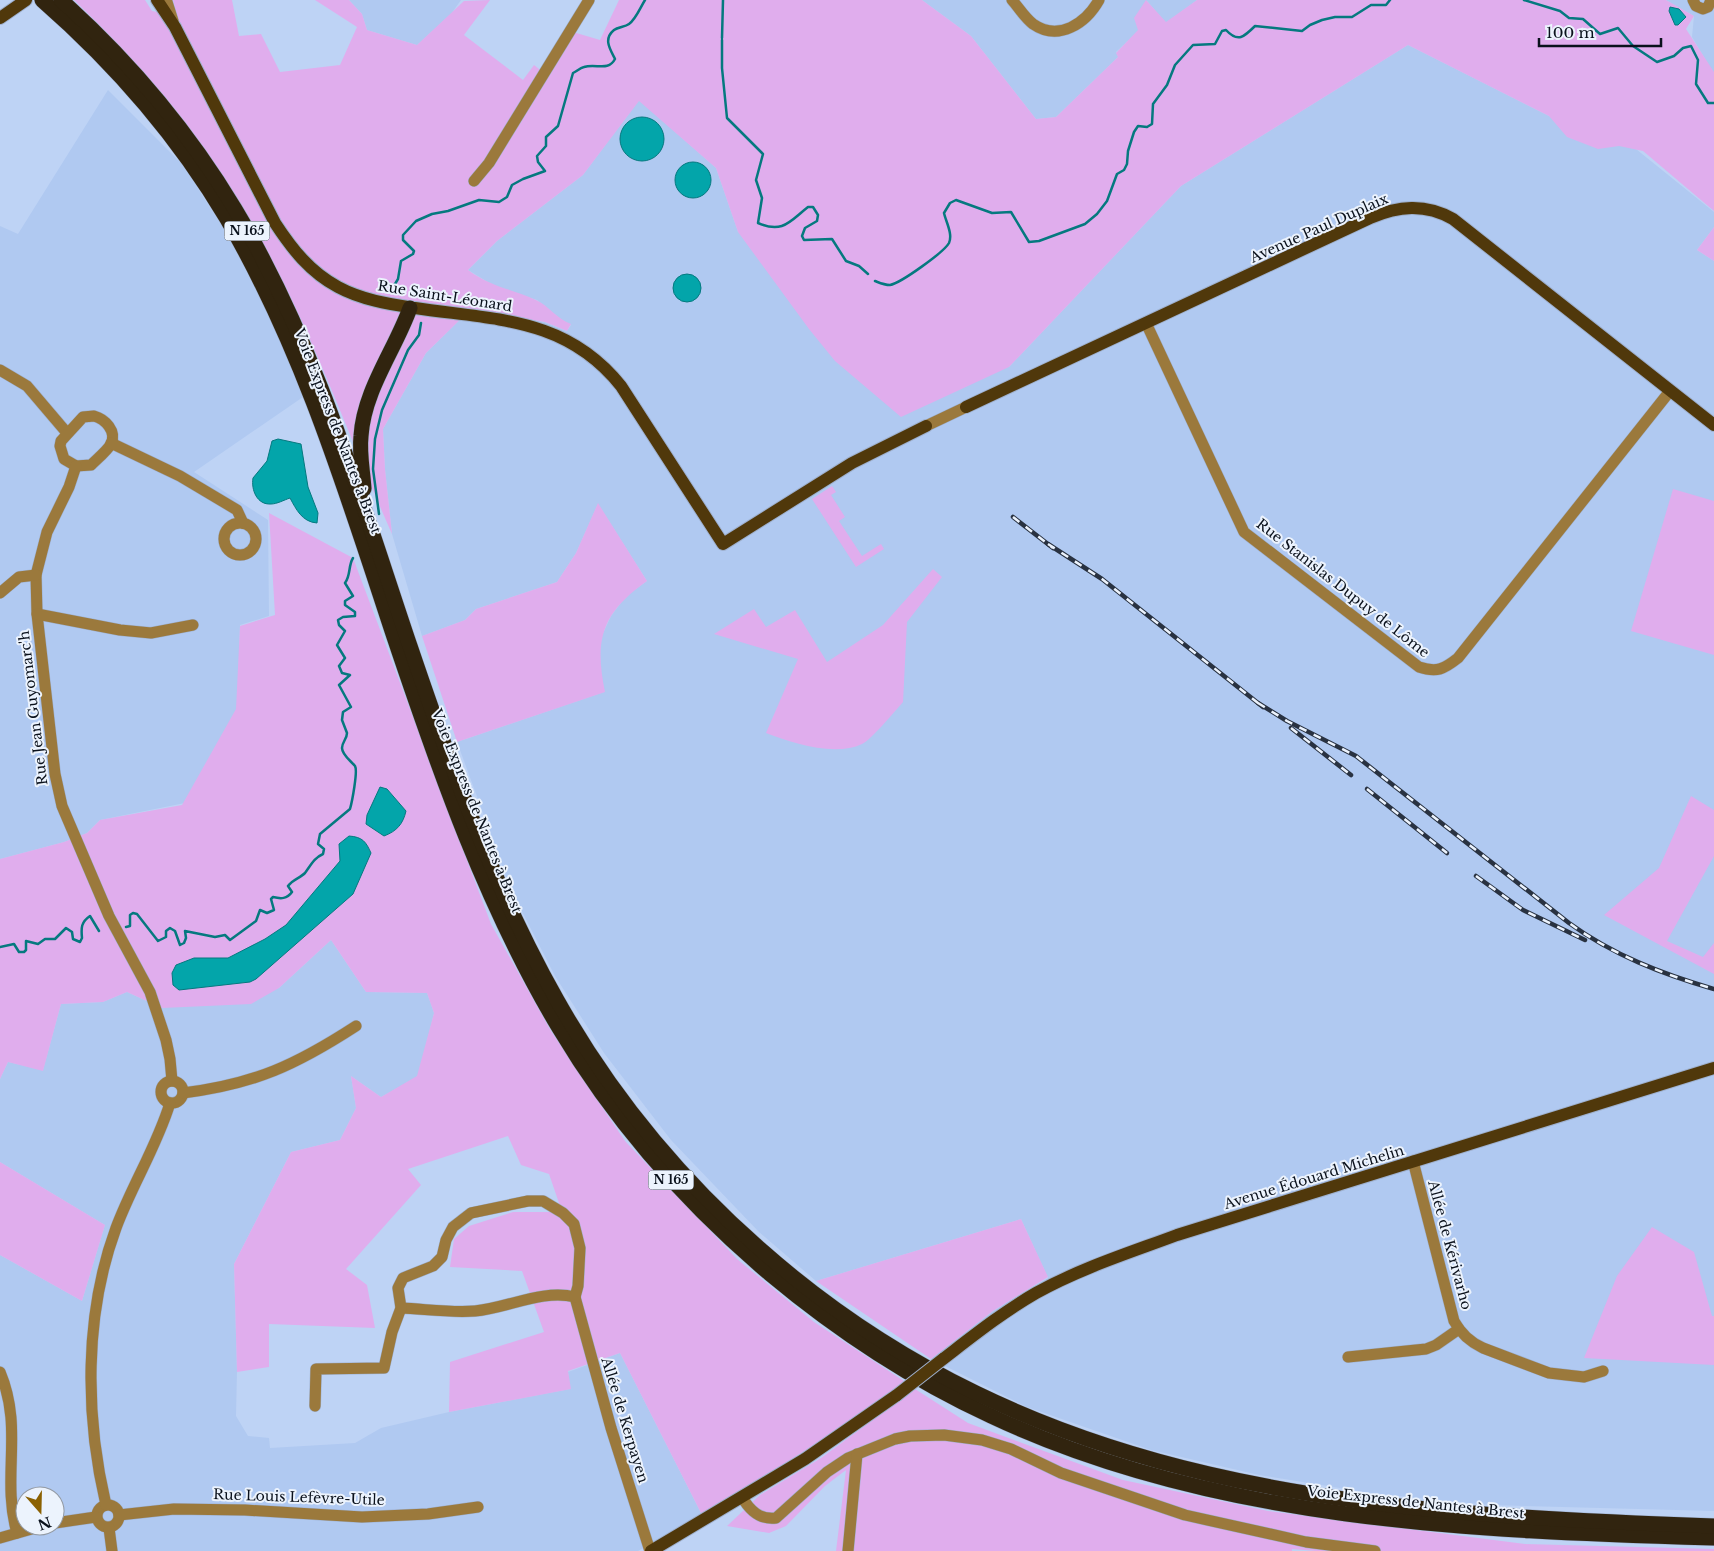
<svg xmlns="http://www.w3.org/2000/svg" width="1714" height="1551" font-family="'Libre Baskerville',serif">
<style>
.built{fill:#b0c9f1;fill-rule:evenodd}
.green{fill:#e0aded;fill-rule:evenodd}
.water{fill:#03a5aa;stroke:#05797f}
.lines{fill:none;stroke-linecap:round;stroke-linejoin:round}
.stream{stroke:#05797f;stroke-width:2.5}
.minor-casing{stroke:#9eb0ce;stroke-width:12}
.major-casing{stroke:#9eb0ce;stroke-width:14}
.highway-casing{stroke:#9eb0ce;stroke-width:16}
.minor{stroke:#9b793c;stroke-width:11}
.major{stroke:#50380b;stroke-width:12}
.highway{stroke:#31240f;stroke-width:15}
.rail-casing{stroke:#293241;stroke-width:4.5}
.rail{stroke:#ecf3fd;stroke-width:2.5;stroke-dasharray:8;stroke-linecap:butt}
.major-bridge-casing{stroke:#9eb0ce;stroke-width:14;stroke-linecap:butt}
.major-bridge{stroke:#50380b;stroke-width:12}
.labels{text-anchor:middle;stroke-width:4;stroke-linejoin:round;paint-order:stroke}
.shield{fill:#ecf3fd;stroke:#4e5560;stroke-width:1}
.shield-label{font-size:12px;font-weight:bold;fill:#0a111c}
.street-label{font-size:14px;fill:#0a111c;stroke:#ecf3fd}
</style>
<rect width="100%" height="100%" fill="#bed3f5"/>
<g class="built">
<path d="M349 0H461L451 14 417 45 367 30 362 14Z"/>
<path d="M922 0H1197L1166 23 1147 1 1139 30 1116 52 1118 57 1056 117 1036 119 971 36Z"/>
<path d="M1666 0H1714V74L1692 37 1694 16Z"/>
<path d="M1408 45 1549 116 1636 149 1714 212V227L1697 250 1714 261V1511L1490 1505 1371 1493 1259 1475 1151 1450 1027 1407 931 1359 993 1311 1048 1278 1021 1219 816 1281 759 1232 671 1140 604 1053 555 976 512 892 457 742 604 692 599 666 600 640 611 616 626 596 647 581 598 504 576 553 557 582 476 609 465 620 422 636 392 534 385 469 383 429 426 353 471 309 545 322 567 331 571 325 563 321 537 300 496 287 468 270 497 241 583 175 639 100 716 168 738 232 1009 367 1181 186Z"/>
<path d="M108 90 183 165 227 234 270 316 303 397 194 472 268 520 269 616 240 625 237 714 185 803 100 820 87 833 64 842 0 859V226L18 234Z"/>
<path d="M331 940 366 992 427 993 434 1013 418 1077 381 1097 351 1076 356 1108 340 1140 291 1152 234 1264 237 1372 236 1416 248 1436 269 1438 270 1448 355 1443 381 1428 449 1412 570 1389 568 1372 620 1353 702 1515 638 1551H0V1255L82 1301 105 1225 0 1162V1079L8 1062 43 1070 61 1004 103 1002 127 992 162 1008 279 988ZM25 1496H55V1526H25Z"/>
</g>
<g class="green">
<path d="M74 0H145L152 11 177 16 173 0H232L239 36 261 34 280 72 340 65 357 27 315 0H349L362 14 367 30 417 45 464 1 490 0 464 35 523 80 534 65 548 76 573 32 600 40 619 0H922L971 36 1036 119 1056 117 1118 57 1116 53 1138 30 1134 18 1146 0 1166 22 1197 0H1666L1694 16 1686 29 1714 72V211L1643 151 1619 146 1598 149 1567 137 1549 116 1408 45 1181 186 1009 367 901 417 835 361 809 329 738 232 716 168 639 101 583 175 497 241 468 270C493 288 510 288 536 300 549 306 557 319 571 324L567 331 545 322 471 309 426 353 383 429 385 469 392 534C352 444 319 351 274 264 223 165 154 77 74 0Z"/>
<path d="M1714 227V261L1697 250Z"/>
<path d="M832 486 836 492 831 495 845 517 839 521 862 556 881 544 884 549 856 567 812 499Z"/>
<path d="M1673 489 1714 501V655L1631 631Z"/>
<path d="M598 503 647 581C602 613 594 639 605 692L457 742 422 636 465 620 476 609 557 582 576 553Z"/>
<path d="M269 513 353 558 491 924 551 1031 625 1141 737 1259 814 1322 904 1381 870 1410 702 1515 620 1353 568 1371 571 1389 449 1412 450 1362 544 1332 522 1271 450 1267 454 1239 469 1226 513 1212H552L559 1203 549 1174 521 1165 508 1136 408 1169 421 1185 346 1269 367 1285 375 1328 269 1324V1367L237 1372 234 1264 291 1152 340 1140 356 1108 351 1076 381 1097 417 1076 434 1013 427 993 366 992 331 940 279 988 251 1004 162 1008 127 992 103 1002 61 1004 43 1071 8 1062 0 1079V859L64 842 87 833 100 820 182 805 236 709 240 626 275 615ZM381 787 384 836 366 824 367 815ZM340 861 250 982 228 958 265 939 286 925Z"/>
<path d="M933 569 942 577 907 622 903 702C895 711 871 740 862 744 835 757 792 743 766 733L798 659 714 634 754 609 766 627 795 610 827 662 883 625Z"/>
<path d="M1691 796 1714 810V856L1667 941 1703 957 1714 943V974L1604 915 1659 868Z"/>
<path d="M0 1162 105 1225 82 1301 0 1255Z"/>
<path d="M1021 1219 1048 1277 993 1311 931 1359 816 1281Z"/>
<path d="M1652 1227 1694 1252 1712 1316H1714V1365L1584 1358 1617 1276Z"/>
<path d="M915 1389 968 1423 1123 1480 1268 1511 1525 1544 1714 1549V1551H1317L1292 1549V1551H836L846 1470 825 1486 786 1526 769 1533 727 1526 760 1495 821 1458Z"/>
</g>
<g class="water">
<path d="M1670 7 1679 9 1686 17 1678 25H1675L1669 11Z"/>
<circle cx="642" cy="139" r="22"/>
<circle cx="693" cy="180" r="18"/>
<circle cx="687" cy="288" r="14"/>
<path d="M278 439 301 444 308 487 318 513 317 523C302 522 296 509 290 498 284 500 277 504 271 504 257 505 251 490 253 478L267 461 272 441Z"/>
<path d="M380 787 387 789 406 811C403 824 397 831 384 836L366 824 367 815Z"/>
<path d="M349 836C363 837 366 842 371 853L353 894 256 979 250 982 179 990 173 985 172 973 176 965 194 958H228L265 939 286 925 340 861 339 844Z"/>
</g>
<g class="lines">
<g class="stream">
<path d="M1524 0 1560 11 1569 18 1583 19 1600 34 1618 28 1633 46 1657 62 1674 56 1683 48 1691 46 1698 60 1696 84 1708 103H1714"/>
<path d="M722 38 723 0"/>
<path d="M722 40V68L727 118 763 154 756 180 762 198 758 223C783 234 790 221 808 207H813L818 215 817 221 805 228 802 236 804 240 832 239 846 261 859 266 868 274"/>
<path d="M875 281C880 283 884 285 890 285 901 283 944 252 949 243 953 234 946 222 944 213L950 203 956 200 992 213 1011 212 1029 242 1039 241 1085 224 1097 214 1107 201 1117 174 1124 170 1127 164 1128 151 1134 132 1138 126 1147 127 1152 124 1153 104 1167 85 1175 65 1193 45 1215 44 1222 31 1226 30C1238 43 1244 37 1255 26L1302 31 1310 25 1322 20 1335 17H1352L1371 5H1386L1390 0"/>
<path d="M392 289 398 279 401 261 413 254 414 251 403 240V235L416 221 432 214 448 211 479 200 499 202 507 197 512 185 523 179 545 171 538 162 537 156 546 146V137L558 126 573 73C577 71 580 68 584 67 596 63 608 72 615 59 610 49 603 39 614 30 618 27 625 27 629 24 636 19 640 8 645 0"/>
<path d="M379 514 373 469 375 439 382 410 408 350 419 335 421 323"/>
<path d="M126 927 130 926V915L133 913 137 914 158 941 166 937V931L170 928 175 931 180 945 184 943 186 938 185 931 215 937 225 935 230 940 256 921 260 910 267 913 274 910 271 899 273 897C281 899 287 899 292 892L288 886C292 880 300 878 305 873 311 865 314 858 323 854L324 849 318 844 320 834 350 809C352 802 358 771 355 766 351 761 342 755 342 748 342 742 347 739 347 733L342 720 343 712 351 707 339 685 350 675 342 673 339 666 345 658 337 645 345 631 339 625 338 620 343 617 355 616V612L345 605V601L353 596 345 583C351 575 348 566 353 558"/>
<path d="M0 947 14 944 19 952H24L26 950V941L38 944 45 939H55L66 928 72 932 73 939 80 942 82 938C81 928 81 922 90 916L99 931"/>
</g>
<g class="minor-casing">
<g id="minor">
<path d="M1012 0C1019 8 1025 18 1033 24 1059 42 1086 23 1099 0"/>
<path d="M1693 0 1696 6 1703 9 1708 7 1711 0"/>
<path d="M167 2 173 21"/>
<path d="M474 181 489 163 589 0"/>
<path d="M1146 323 1244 532 1419 667C1437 673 1444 669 1458 658L1670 391"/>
<path d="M0 370 27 386 67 433"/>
<path d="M94 416C105 419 117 431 111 444 107 451 97 459 91 465L76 466 64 459 60 446 61 441 83 417Z"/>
<path d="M926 426 966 407"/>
<path d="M111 443 180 476 237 510 243 523"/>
<path d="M76 466 69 487 47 532 36 575 37 614 55 774 62 806 109 916 150 992 166 1040 170 1059 172 1081"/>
<circle cx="240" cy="539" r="16"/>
<path d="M0 593 19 577 36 575"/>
<path d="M37 614 120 630 151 633 193 625"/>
<circle cx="172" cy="1092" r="11"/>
<path d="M183 1093C255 1084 296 1065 356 1026"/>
<path d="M1413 1161 1454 1321C1461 1334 1470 1342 1483 1348L1549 1373 1584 1377 1603 1371"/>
<path d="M401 1308C425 1309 451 1313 475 1311 508 1308 542 1289 575 1297L611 1428 650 1551"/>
<path d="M1348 1357 1426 1349 1436 1345 1459 1329"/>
<path d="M0 1372C24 1429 1 1477 17 1533"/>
<path d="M315 1406 316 1369 384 1368 392 1332 401 1308 398 1288 403 1278 433 1266 442 1257 446 1240 453 1227 471 1213 528 1201H543L563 1213 574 1224 580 1248 578 1286 575 1297"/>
<path d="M742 1497C750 1511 760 1520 776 1518L827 1472 848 1458 895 1439 910 1436 944 1435 982 1440 1011 1449 1061 1473 1185 1515 1306 1542 1375 1551"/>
<circle cx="108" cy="1516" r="11"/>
<path d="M106 1505C85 1416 84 1315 116 1228 132 1185 157 1146 170 1103"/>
<path d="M119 1515 174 1509 245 1510 362 1517 428 1514 478 1507"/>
<path d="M55 1523 96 1517"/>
<path d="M109 1528 112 1551"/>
<path d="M0 1538 42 1526"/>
<path d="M848 1551 857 1454"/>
</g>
</g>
<g class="major-casing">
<g id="major">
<path d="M157 0 175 27 275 223C292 249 310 272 338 287 362 300 389 304 415 308 495 320 566 317 621 386L723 544 852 463 926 426"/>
<path d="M0 18 26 0"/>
<path d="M966 407 1370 218C1398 206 1425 203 1453 219L1714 425"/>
<path d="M943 1359C973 1336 1003 1312 1036 1293 1081 1268 1129 1253 1177 1235L1714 1068"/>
<path d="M651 1551 805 1459 897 1395"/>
</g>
</g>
<g class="highway-casing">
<g id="highway">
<path d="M42 0C114 63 178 136 227 219 303 349 347 495 394 637 439 771 486 906 559 1028 615 1122 687 1204 770 1274 837 1330 911 1379 991 1416 1214 1521 1471 1531 1714 1538"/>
<path d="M61 0C129 61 188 131 235 209 316 344 360 498 410 646 451 767 494 889 557 1000 610 1094 679 1178 760 1249 1035 1492 1365 1514 1714 1526"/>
<path d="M364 489C363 471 359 454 361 436 364 390 395 350 410 308"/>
</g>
</g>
<use href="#minor" class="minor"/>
<use href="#major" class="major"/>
<use href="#highway" class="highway"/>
<g class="rail-casing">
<g id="rail">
<path d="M1013 517 1053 548"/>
<path d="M1048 544 1102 579 1263 707"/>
<path d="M1258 703 1287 721 1356 756 1569 923C1613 955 1662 974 1714 989"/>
<path d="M1291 728 1351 775"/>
<path d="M1367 789 1447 853"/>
<path d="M1476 876 1523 910 1585 940"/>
</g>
</g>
<use href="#rail" class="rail"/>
<g class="major-bridge-casing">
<path id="major-bridge" d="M897 1395 943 1359"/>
</g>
<use href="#major-bridge" class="major-bridge"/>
</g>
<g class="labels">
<g class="shield">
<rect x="224.5" y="221.5" width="45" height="19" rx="4"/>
<rect x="648.5" y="1170.5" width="45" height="19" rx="4"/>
</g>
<g class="shield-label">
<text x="247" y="235">N 165</text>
<text x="671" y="1184">N 165</text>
</g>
<g class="street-label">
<text transform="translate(1319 228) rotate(-24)" y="5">Avenue Paul Duplaix</text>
<text transform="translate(445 296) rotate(9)" y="5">Rue Saint-Léonard</text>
<text transform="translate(338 431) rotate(69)" y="5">Voie Express de Nantes à Brest</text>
<text transform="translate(1343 588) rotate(38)" y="5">Rue Stanislas Dupuy de Lôme</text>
<text transform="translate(33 708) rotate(-97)" y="5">Rue Jean Guyomarc'h</text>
<text transform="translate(477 811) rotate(68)" y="5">Voie Express de Nantes à Brest</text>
<text transform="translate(1314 1177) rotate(-17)" y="5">Avenue Édouard Michelin</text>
<text transform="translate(1450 1245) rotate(75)" y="5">Allée de Kérivarho</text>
<text transform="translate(625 1420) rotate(73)" y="5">Allée de Kerpayen</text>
<text transform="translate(299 1497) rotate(2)" y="5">Rue Louis Lefèvre-Utile</text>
<text transform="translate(1416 1502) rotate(6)" y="5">Voie Express de Nantes à Brest</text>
</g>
</g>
<g transform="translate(40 1511) rotate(160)"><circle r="24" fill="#ecf3fd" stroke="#9299a3"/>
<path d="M0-4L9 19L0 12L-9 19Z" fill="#8b6102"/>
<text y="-8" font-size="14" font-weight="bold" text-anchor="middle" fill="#0a111c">N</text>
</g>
<path d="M1539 38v8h122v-8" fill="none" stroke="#0a111c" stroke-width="2.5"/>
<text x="1546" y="38" font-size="15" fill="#0a111c" stroke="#ecf3fd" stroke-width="4" paint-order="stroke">100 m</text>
</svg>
